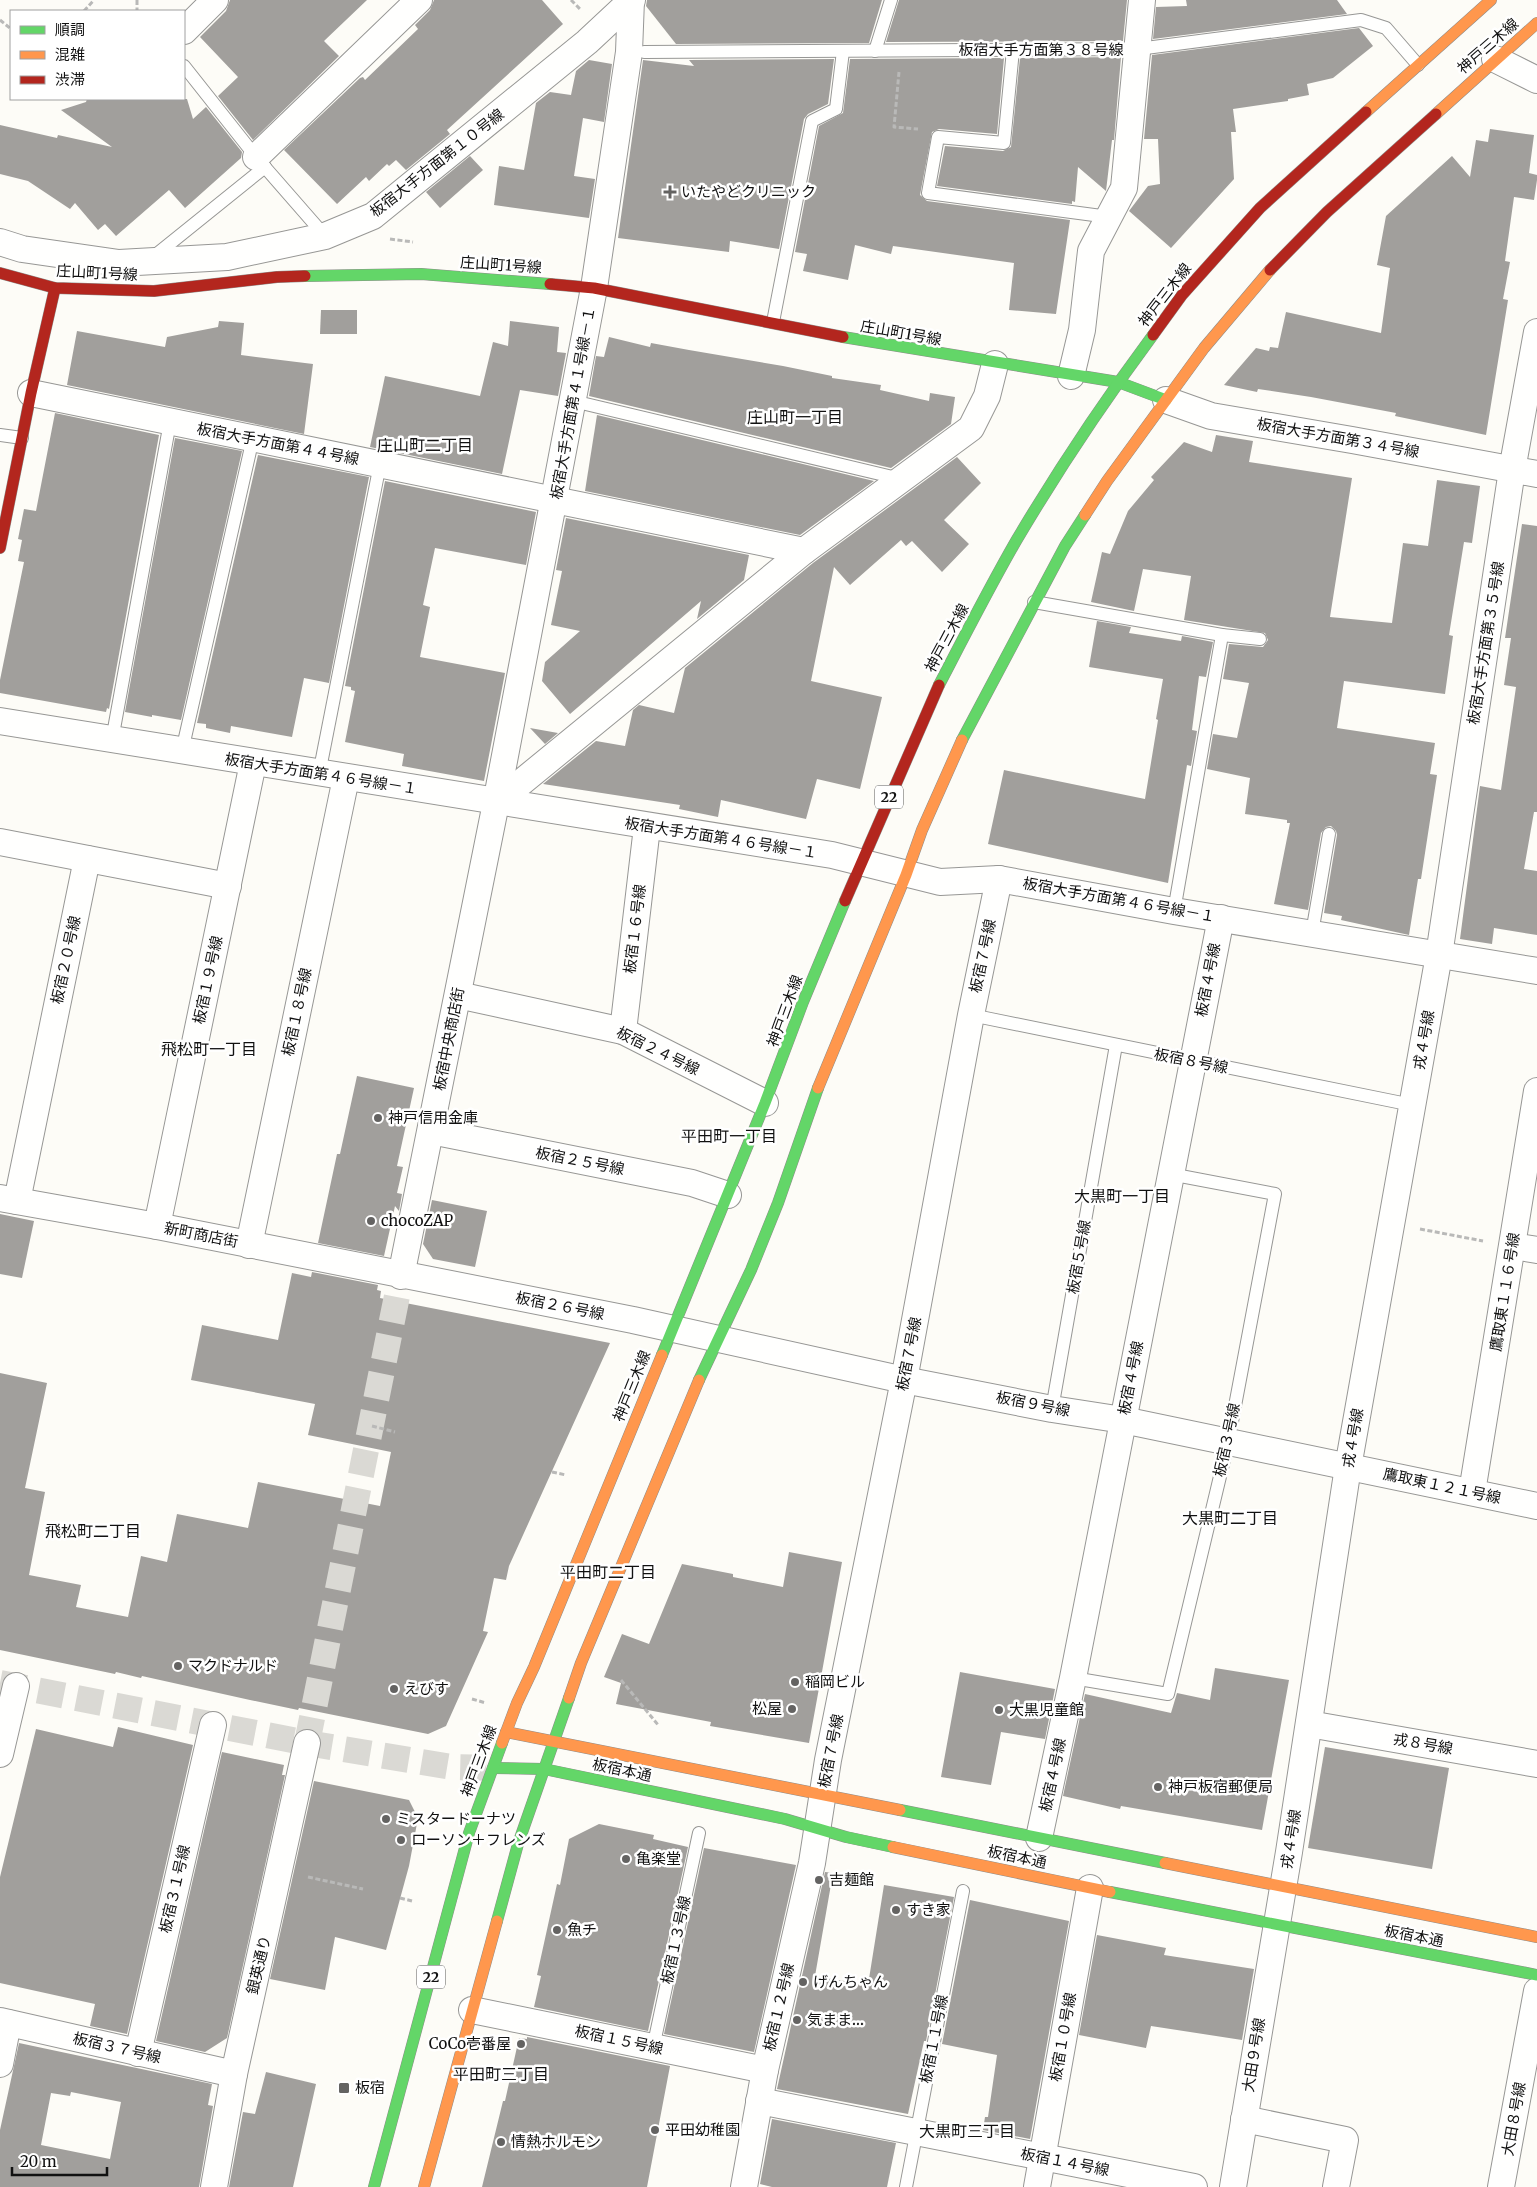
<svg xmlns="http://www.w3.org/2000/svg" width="1537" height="2187" font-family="Merriweather,'Noto Sans JP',serif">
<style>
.building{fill:#a19f9c;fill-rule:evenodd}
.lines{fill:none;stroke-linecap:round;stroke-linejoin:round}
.street-tunnel{stroke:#dad9d4;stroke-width:26;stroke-dasharray:26 13;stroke-linecap:butt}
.lane-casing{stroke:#979795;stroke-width:14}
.street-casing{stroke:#979795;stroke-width:28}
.fast-casing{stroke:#8e8d8b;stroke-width:12}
.slow-casing{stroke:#8e8d8b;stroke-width:12}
.jam-casing{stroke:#8e8d8b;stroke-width:12}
.path{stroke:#b9b9b8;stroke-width:3;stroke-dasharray:5 2.5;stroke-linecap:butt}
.lane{stroke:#fffffe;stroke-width:12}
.street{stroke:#fffffe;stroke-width:26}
.fast{stroke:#63d668;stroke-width:11}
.slow{stroke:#ff974d;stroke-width:11}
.jam{stroke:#b3261e;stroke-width:11}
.poi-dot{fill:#646362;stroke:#fff;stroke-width:2}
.labels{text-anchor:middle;stroke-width:5;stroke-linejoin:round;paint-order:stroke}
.shield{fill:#fff;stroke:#585858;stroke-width:1}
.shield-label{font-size:14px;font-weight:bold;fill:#111}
.street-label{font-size:15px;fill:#111;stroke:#fff}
.poi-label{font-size:15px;fill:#111;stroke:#fff;text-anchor:start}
.neighbourhood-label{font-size:16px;fill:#111;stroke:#fff}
</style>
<rect width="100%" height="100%" fill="#fdfcf7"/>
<g class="building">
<path d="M230 0H367L324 41 339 56 253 140 218 96 238 77 200 37 226 11Z"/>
<path d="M434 0H542L563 24 447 130 450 134 406 170 396 160 389 166 387 164 369 181 366 177 337 204 284 150 360 78 363 77 365 80 418 29 415 25 430 10Z"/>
<path d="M647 0H882L869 43 676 44 646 6Z"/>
<path d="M899 0H1127L1123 41 886 42Z"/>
<path d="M1186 0H1337L1347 14 1153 39 1156 7 1187 6Z"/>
<path d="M1359 28 1373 46 1333 78 1307 84 1309 95 1288 99V101L1233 109 1236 132H1231L1234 179 1171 248 1129 211 1148 186 1160 184 1158 139H1144L1152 55Z"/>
<path d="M1121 57 1114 140H1112L1106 191 1078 167 1075 202 1072 201V204L937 186 945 146 1003 151 1011 147 1020 58Z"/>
<path d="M1004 58 997 134 939 129 932 132 920 195 927 201 1070 220 1056 314 1009 310 1014 263 893 246 891 254 855 245 848 280 803 271 807 254 795 252 819 126 843 113 850 59Z"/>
<path d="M834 59 828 104 808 114 804 119 779 249 730 241 729 252 618 238 643 60 694 66 689 60Z"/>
<path d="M589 60 612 64 604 122 583 118 574 176 595 179 589 218 494 205 499 166 524 170 536 103 550 92 571 95 576 71Z"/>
<path d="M87 99H187L193 119 206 107 242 152 241 158 185 208 169 190 116 236 105 224 98 230 75 203 70 209 28 181 0 174V125L57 138 58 135 112 147 61 110 86 102Z"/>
<path d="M1490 129 1534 135 1529 173 1537 175V180L1534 200 1514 197 1505 261 1510 262 1503 299 1508 300 1486 435 1395 416 1396 413 1311 397 1258 389 1257 392 1224 385 1256 348 1269 351 1270 347 1278 348 1286 312 1381 333 1390 268 1377 265 1386 216 1452 156 1470 177 1476 140 1488 142Z"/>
<path d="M470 156 483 170 440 208 426 192Z"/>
<path d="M321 310H357V334H320Z"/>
<path d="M219 321 244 323 241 355 313 364 304 434 67 385 77 331 165 347 167 337 218 327Z"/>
<path d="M510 321 559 327 557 352 566 353 558 396 520 390 502 474 370 447 385 376 480 396 493 342 508 346Z"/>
<path d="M609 337 650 347 651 343 689 350 783 366 832 376V378L881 385 880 390 929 401 930 393 955 397 951 424 891 468 589 396 596 356 604 357Z"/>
<path d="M55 413 159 435 109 709 107 708 106 712 0 693V680L24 562 18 561 22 540 18 539 24 509 36 511Z"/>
<path d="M597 415 874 481 800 535 585 491Z"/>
<path d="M1216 435 1253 441 1249 462 1352 478 1330 617 1392 623 1403 543 1428 546 1437 480 1480 486 1472 543 1464 542 1449 635 1453 636 1445 694 1344 681 1337 728 1435 743 1430 774 1437 775 1421 879H1418L1409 935 1341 920 1342 916 1324 913 1337 835 1336 831 1331 826 1326 827 1321 833 1308 910 1274 904 1290 823H1287V820L1245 814 1250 778 1207 769 1213 734 1237 738 1249 683 1223 679 1229 644 1263 647 1268 640 1265 633 1184 620 1191 576 1143 569 1134 611 1091 602 1102 552 1110 554 1128 511 1154 480 1151 477 1184 442 1212 452Z"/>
<path d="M175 438 242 451 181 720 152 715V717L125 712Z"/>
<path d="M258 455 369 477 329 683 304 678 292 737 231 726 230 733 206 728V724L197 723Z"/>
<path d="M957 457 981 483 944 520 969 544 942 572 912 541 906 546 901 540 850 585 834 567 811 681 882 697 860 789 817 779 806 819 721 800 718 817 679 809 680 805 543 784 596 741 625 746 633 710 639 705 674 713 685 668 813 563Z"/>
<path d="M385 481 536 512 526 565 435 548 423 605 430 607 420 657 505 673 484 781 402 766 404 754 345 742 355 691 351 690V687L345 686Z"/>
<path d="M566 518 749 555 744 580 697 619 701 601 570 714 542 681 545 662 580 631 551 625 562 571 556 570Z"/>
<path d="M1522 524 1537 526V812H1534L1524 869 1537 871V935L1494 928 1492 944 1460 939 1480 786 1501 790 1516 687 1504 685 1511 638H1505Z"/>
<path d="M1097 621 1131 627 1129 633 1181 641 1182 636 1213 642 1206 677 1199 676 1192 730 1197 731 1191 766 1187 765 1168 883 988 844 1004 770 1145 799 1158 720 1156 719 1163 679 1089 667Z"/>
<path d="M530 728 558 733 545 744Z"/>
<path d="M357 1076 414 1088 397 1166 403 1167 397 1193 402 1194 399 1211 395 1206 384 1256 318 1243 337 1154H340Z"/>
<path d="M432 1200 487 1211 475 1267 433 1259 423 1244Z"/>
<path d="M0 1214 34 1221 22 1278 0 1274Z"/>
<path d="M312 1272 378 1285 377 1290 381 1291 380 1298 610 1343 509 1566 506 1580 494 1578 483 1631 488 1632 446 1726 428 1734 299 1708 298 1710 250 1700 142 1676 141 1678 116 1672 115 1674 0 1650V1373L47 1383 25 1488 45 1492 29 1575 81 1585 76 1607 128 1617 141 1556 167 1562 177 1514 248 1528 258 1482 380 1506 391 1452 308 1435 315 1404 191 1380 202 1325 278 1340 292 1273 311 1277Z"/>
<path d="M789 1552 842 1562 809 1743 710 1726 711 1722 616 1704 621 1683 604 1677 622 1634 649 1644 682 1564 733 1574V1577L783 1587Z"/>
<path d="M1215 1668 1289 1680 1262 1830 1121 1806 1120 1809 1063 1796 1085 1694 1171 1713 1177 1693 1210 1700Z"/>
<path d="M960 1672 1055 1689 1045 1739 1001 1732 991 1785 941 1777Z"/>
<path d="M118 1727 193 1745 127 2034 90 2026 95 2004 0 1983V1877L36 1729 113 1747Z"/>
<path d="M1325 1747 1449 1768 1432 1869 1308 1848Z"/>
<path d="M222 1752 284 1765 282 1775H285L227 2038 205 2052 156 2041Z"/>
<path d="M314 1781 409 1800 418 1818 409 1866 386 1950 335 1937 325 1990 270 1979Z"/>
<path d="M599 1824 654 1835 653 1839 688 1847 648 2031 534 2007 541 1976 537 1975 557 1884 560 1885 569 1839Z"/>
<path d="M704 1848 796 1865 754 2052 664 2034Z"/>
<path d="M825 1872 833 1873 815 1976 868 1985 884 1885 954 1897 926 2041H924L908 2114 777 2089Z"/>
<path d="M970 1900 1069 1921 1030 2139 983 2130 985 2117H988L997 2055 942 2044Z"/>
<path d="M1097 1935 1166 1948 1164 1955 1254 1969 1242 2040 1151 2026 1146 2048 1079 2035Z"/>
<path d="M527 2037 670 2066 647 2187H482L503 2101H505L519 2038 527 2039Z"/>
<path d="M19 2043 212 2084 208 2105 213 2106 199 2187H0V2130ZM71 2092 121 2102 110 2159 41 2145 51 2093 70 2096Z"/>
<path d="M266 2072 316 2084 293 2187H229L243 2112 255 2114Z"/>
<path d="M772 2119 896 2143 887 2187H772L760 2184Z"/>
</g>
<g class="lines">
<g class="street-tunnel">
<path d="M0 1683 307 1743 452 1767 493 1768"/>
<path d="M307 1743 401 1276"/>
</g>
<g class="lane-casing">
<g id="lane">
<path d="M1013 50 1004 143 938 137 928 193 1109 217"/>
<path d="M875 51 891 0"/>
<path d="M644 52 1138 49 1361 20 1386 28 1418 65"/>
<path d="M184 66 256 157 325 236"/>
<path d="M152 258 265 167"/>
<path d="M773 322 812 121 836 109 843 51"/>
<path d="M573 401 901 479"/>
<path d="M0 435 22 438"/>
<path d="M1034 602 1222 635 1260 639"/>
<path d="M112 740 170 422"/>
<path d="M182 751 253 438"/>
<path d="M319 774 380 464"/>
<path d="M1174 911 1222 635"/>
<path d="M1312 933 1329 834"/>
<path d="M971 1015 1412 1105"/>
<path d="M1052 1409 1116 1045"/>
<path d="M1073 1678 1168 1694 1228 1443 1275 1194 1170 1174"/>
<path d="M653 2048 699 1833"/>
<path d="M906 2187 963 1891"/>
</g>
</g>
<g class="street-casing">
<g id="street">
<path d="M184 31 215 0"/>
<path d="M1495 59 1537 80"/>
<path d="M256 157 419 0"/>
<path d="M0 242 22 249 119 263 227 257 325 236 373 216 587 42 632 0"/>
<path d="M1071 376 1082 330 1091 251 1124 188 1142 0"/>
<path d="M31 393 804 551"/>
<path d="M1166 400 1211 416 1352 440 1537 474"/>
<path d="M0 721 832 855 940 882 999 879 1174 911 1537 971"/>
<path d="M496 803 804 551 971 428 987 396 995 364"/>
<path d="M0 842 228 886"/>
<path d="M458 995 623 1031 765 1103"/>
<path d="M623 1031 647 827"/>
<path d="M431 1131 692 1183 728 1195"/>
<path d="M0 1198 157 1226 633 1320 904 1380 1052 1409 1123 1420 1537 1506"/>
<path d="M17 1201 87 859"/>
<path d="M157 1226 253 763"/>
<path d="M249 1245 346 778"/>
<path d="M1513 1246 1537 1250"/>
<path d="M401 1276 496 803 594 288 629 52 631 0"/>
<path d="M1472 1492 1537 1091"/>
<path d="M1309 1724 1537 1764"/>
<path d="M0 1754 16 1686"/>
<path d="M1039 1838 1073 1678 1221 918"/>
<path d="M472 2010 765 2070"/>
<path d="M0 2021 234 2074"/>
<path d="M138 2053 213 1725"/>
<path d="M0 2064 8 2023"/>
<path d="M759 2101 1194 2187"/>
<path d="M1244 2119 1345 2140 1336 2187"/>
<path d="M214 2187 234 2074 307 1743"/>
<path d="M744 2187 765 2070 812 1863 828 1760 904 1380 971 1015 999 879"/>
<path d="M1037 2187 1090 1888"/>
<path d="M1233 2187 1289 1852 1348 1467 1439 955 1512 470 1537 332"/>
<path d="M1501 2187 1537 1991"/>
</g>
</g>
<g class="fast-casing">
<g id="fast">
<path d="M305 276 421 274 550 284"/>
<path d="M843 337 1118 382 1166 400"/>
<path d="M939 685C964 637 989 588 1016 541 1058 470 1104 401 1153 335"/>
<path d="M962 740 1065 546 1085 515"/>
<path d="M662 1355 765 1103 803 1002 845 901"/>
<path d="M699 1380 751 1270 778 1203 818 1088"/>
<path d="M493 1768 544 1769 785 1819 846 1837 893 1847"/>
<path d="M900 1810 1165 1863"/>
<path d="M1110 1892 1537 1975"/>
<path d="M497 1921 518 1844 569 1698"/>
<path d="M374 2187 469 1833 502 1743"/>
</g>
</g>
<g class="slow-casing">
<g id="slow">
<path d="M1366 112 1491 0"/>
<path d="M1436 114 1537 23"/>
<path d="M1085 515 1107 481 1204 348 1270 270"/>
<path d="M818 1088 906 875 922 830 962 740"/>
<path d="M569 1698 581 1663 699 1380"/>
<path d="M506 1732 900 1810"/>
<path d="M502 1743 517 1703 534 1667 662 1355"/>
<path d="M893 1847 1110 1892"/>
<path d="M1165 1863 1537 1937"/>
<path d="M424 2187 497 1921"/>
</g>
</g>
<g class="jam-casing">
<g id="jam">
<path d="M1270 270 1327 212 1436 114"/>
<path d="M0 273 55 288 154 291 277 277 305 276"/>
<path d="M550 284 594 288 843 337"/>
<path d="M1153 335 1182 295 1260 208 1366 112"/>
<path d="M0 548 31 393 55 288"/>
<path d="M845 901 939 685"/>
</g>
</g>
<g class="path">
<path d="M137 0V11"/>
<path d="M571 0 580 9"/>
<path d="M84 11 94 0"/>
<path d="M0 20 11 29"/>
<path d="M899 72 894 127 918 129"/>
<path d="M390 239 413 242"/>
<path d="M1420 1229 1483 1241"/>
<path d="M372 1426 395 1432"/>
<path d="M552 1472 566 1475"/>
<path d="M621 1680 659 1726"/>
<path d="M472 1699 486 1703"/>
<path d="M308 1877 363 1889"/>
<path d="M400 1898 412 1901"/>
</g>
<use href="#lane" class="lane"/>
<use href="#street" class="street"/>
<use href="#fast" class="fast"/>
<use href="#slow" class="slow"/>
<use href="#jam" class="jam"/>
</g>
<g class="poi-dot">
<path d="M667.5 184.5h5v5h5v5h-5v5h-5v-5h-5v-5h5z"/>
<circle cx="378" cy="1118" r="5"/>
<circle cx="371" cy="1221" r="5"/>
<circle cx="178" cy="1666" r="5"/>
<circle cx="795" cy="1682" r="5"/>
<circle cx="394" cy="1689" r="5"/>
<circle cx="792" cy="1709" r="5"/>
<circle cx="999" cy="1710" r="5"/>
<circle cx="1158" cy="1787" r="5"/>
<circle cx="386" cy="1819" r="5"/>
<circle cx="401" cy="1840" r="5"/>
<circle cx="626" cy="1859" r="5"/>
<circle cx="819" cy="1880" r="5"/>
<circle cx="896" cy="1910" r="5"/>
<circle cx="557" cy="1930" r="5"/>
<circle cx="803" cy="1982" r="5"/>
<circle cx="797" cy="2020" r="5"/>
<circle cx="521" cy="2044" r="5"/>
<rect x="338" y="2082" width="12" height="12" rx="2.5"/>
<circle cx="655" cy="2130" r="5"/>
<circle cx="501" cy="2142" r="5"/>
</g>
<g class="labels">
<g class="shield">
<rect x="875" y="785.5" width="28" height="23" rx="4"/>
<rect x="417" y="1965.5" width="28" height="23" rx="4"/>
</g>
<g class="shield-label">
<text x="889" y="802">22</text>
<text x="431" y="1982">22</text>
</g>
<g class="street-label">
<text transform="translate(1488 46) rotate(-41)" y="5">神戸三木線</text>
<text x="1041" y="55">板宿大手方面第３８号線</text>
<text transform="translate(437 163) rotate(-38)" y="5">板宿大手方面第１０号線</text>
<text transform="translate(501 265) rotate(4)" y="5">庄山町1号線</text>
<text transform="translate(97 273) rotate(3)" y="5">庄山町1号線</text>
<text transform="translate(1165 295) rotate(-52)" y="5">神戸三木線</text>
<text transform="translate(901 333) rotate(10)" y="5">庄山町1号線</text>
<text transform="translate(573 403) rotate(-80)" y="5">板宿大手方面第４１号線－１</text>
<text transform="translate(1338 438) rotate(10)" y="5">板宿大手方面第３４号線</text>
<text transform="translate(278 444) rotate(11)" y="5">板宿大手方面第４４号線</text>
<text transform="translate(947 638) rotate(-62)" y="5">神戸三木線</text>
<text transform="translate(1486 643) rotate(-81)" y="5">板宿大手方面第３５号線</text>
<text transform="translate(321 774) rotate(9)" y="5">板宿大手方面第４６号線－１</text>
<text transform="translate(721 838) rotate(9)" y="5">板宿大手方面第４６号線－１</text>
<text transform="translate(1119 900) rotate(10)" y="5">板宿大手方面第４６号線－１</text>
<text transform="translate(635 929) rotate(-83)" y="5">板宿１６号線</text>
<text transform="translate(983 956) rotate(-78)" y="5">板宿７号線</text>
<text transform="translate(66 960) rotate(-78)" y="5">板宿２０号線</text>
<text transform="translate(208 980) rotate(-78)" y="5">板宿１９号線</text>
<text transform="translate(1208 980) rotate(-79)" y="5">板宿４号線</text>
<text transform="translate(785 1011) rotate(-70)" y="5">神戸三木線</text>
<text transform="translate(297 1012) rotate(-78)" y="5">板宿１８号線</text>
<text transform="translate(449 1039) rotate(-79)" y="5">板宿中央商店街</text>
<text transform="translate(1424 1040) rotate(-80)" y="5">戎４号線</text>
<text transform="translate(658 1051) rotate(26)" y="5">板宿２４号線</text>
<text transform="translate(1191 1061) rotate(11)" y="5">板宿８号線</text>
<text transform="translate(580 1161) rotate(11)" y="5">板宿２５号線</text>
<text transform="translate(201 1235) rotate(11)" y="5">新町商店街</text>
<text transform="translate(1079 1257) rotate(-80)" y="5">板宿５号線</text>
<text transform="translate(1505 1292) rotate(-81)" y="5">鷹取東１１６号線</text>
<text transform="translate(560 1306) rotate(11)" y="5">板宿２６号線</text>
<text transform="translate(909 1354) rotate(-79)" y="5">板宿７号線</text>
<text transform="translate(1131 1378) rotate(-79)" y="5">板宿４号線</text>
<text transform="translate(632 1386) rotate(-68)" y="5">神戸三木線</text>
<text transform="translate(1033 1404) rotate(11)" y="5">板宿９号線</text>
<text transform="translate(1353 1438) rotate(-80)" y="5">戎４号線</text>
<text transform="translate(1227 1440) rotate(-78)" y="5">板宿３号線</text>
<text transform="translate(1442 1486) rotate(12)" y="5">鷹取東１２１号線</text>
<text transform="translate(1423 1744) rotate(10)" y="5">戎８号線</text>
<text transform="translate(831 1751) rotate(-79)" y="5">板宿７号線</text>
<text transform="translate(479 1761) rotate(-70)" y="5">神戸三木線</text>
<text transform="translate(622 1770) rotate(12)" y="5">板宿本通</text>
<text transform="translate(1053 1775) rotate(-78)" y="5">板宿４号線</text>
<text transform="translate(1291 1839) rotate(-81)" y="5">戎４号線</text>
<text transform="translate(1017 1857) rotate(12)" y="5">板宿本通</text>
<text transform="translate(175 1889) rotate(-77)" y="5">板宿３１号線</text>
<text transform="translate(1414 1936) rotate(11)" y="5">板宿本通</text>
<text transform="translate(676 1940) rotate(-78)" y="5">板宿１３号線</text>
<text transform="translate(259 1965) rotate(-77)" y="5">銀英通り</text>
<text transform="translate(779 2007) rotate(-77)" y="5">板宿１２号線</text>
<text transform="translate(1063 2037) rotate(-80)" y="5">板宿１０号線</text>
<text transform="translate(934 2039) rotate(-79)" y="5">板宿１１号線</text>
<text transform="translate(619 2040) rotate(12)" y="5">板宿１５号線</text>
<text transform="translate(117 2048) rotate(13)" y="5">板宿３７号線</text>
<text transform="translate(1254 2055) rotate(-81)" y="5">大田９号線</text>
<text transform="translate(1514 2119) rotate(-80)" y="5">大田８号線</text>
<text transform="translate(1065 2162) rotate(11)" y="5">板宿１４号線</text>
</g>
<g class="poi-label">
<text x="681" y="197">いたやどクリニック</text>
<text x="388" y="1123">神戸信用金庫</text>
<text x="381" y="1226">chocoZAP</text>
<text x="188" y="1671">マクドナルド</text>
<text x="805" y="1687">稲岡ビル</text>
<text x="404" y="1694">えびす</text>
<text x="782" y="1714" text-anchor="end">松屋</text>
<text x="1009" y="1715">大黒児童館</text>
<text x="1168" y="1792">神戸板宿郵便局</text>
<text x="396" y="1824">ミスタードーナツ</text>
<text x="411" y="1845">ローソン＋フレンズ</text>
<text x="636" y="1864">亀楽堂</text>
<text x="829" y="1885">吉麺館</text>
<text x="906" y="1915">すき家</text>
<text x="567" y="1935">魚チ</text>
<text x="813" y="1987">げんちゃん</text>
<text x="807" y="2025">気まま…</text>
<text x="511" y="2049" text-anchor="end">CoCo壱番屋</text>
<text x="355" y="2093">板宿</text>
<text x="665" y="2135">平田幼稚園</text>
<text x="511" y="2147">情熱ホルモン</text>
</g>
<g class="neighbourhood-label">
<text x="795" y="423">庄山町一丁目</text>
<text x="425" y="451">庄山町二丁目</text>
<text x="209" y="1055">飛松町一丁目</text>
<text x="729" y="1142">平田町一丁目</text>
<text x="1122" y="1202">大黒町一丁目</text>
<text x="1230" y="1524">大黒町二丁目</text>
<text x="93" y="1537">飛松町二丁目</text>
<text x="608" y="1578">平田町二丁目</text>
<text x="501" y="2080">平田町三丁目</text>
<text x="967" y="2137">大黒町三丁目</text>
</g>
</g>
<rect x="10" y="10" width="175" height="90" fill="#ffffff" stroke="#a0a0a0"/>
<rect x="20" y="26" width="25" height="8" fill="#63d668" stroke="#a0a0a0"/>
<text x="55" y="35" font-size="15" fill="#111111">順調</text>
<rect x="20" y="51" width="25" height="8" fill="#ff974d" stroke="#a0a0a0"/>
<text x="55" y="60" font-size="15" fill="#111111">混雑</text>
<rect x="20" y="76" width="25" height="8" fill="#b3261e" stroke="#a0a0a0"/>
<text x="55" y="85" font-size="15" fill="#111111">渋滞</text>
<path d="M12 2167v8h95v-8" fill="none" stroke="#111111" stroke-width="2.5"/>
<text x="20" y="2167" font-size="15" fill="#111111" stroke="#ffffff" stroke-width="4" paint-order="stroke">20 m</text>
</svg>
